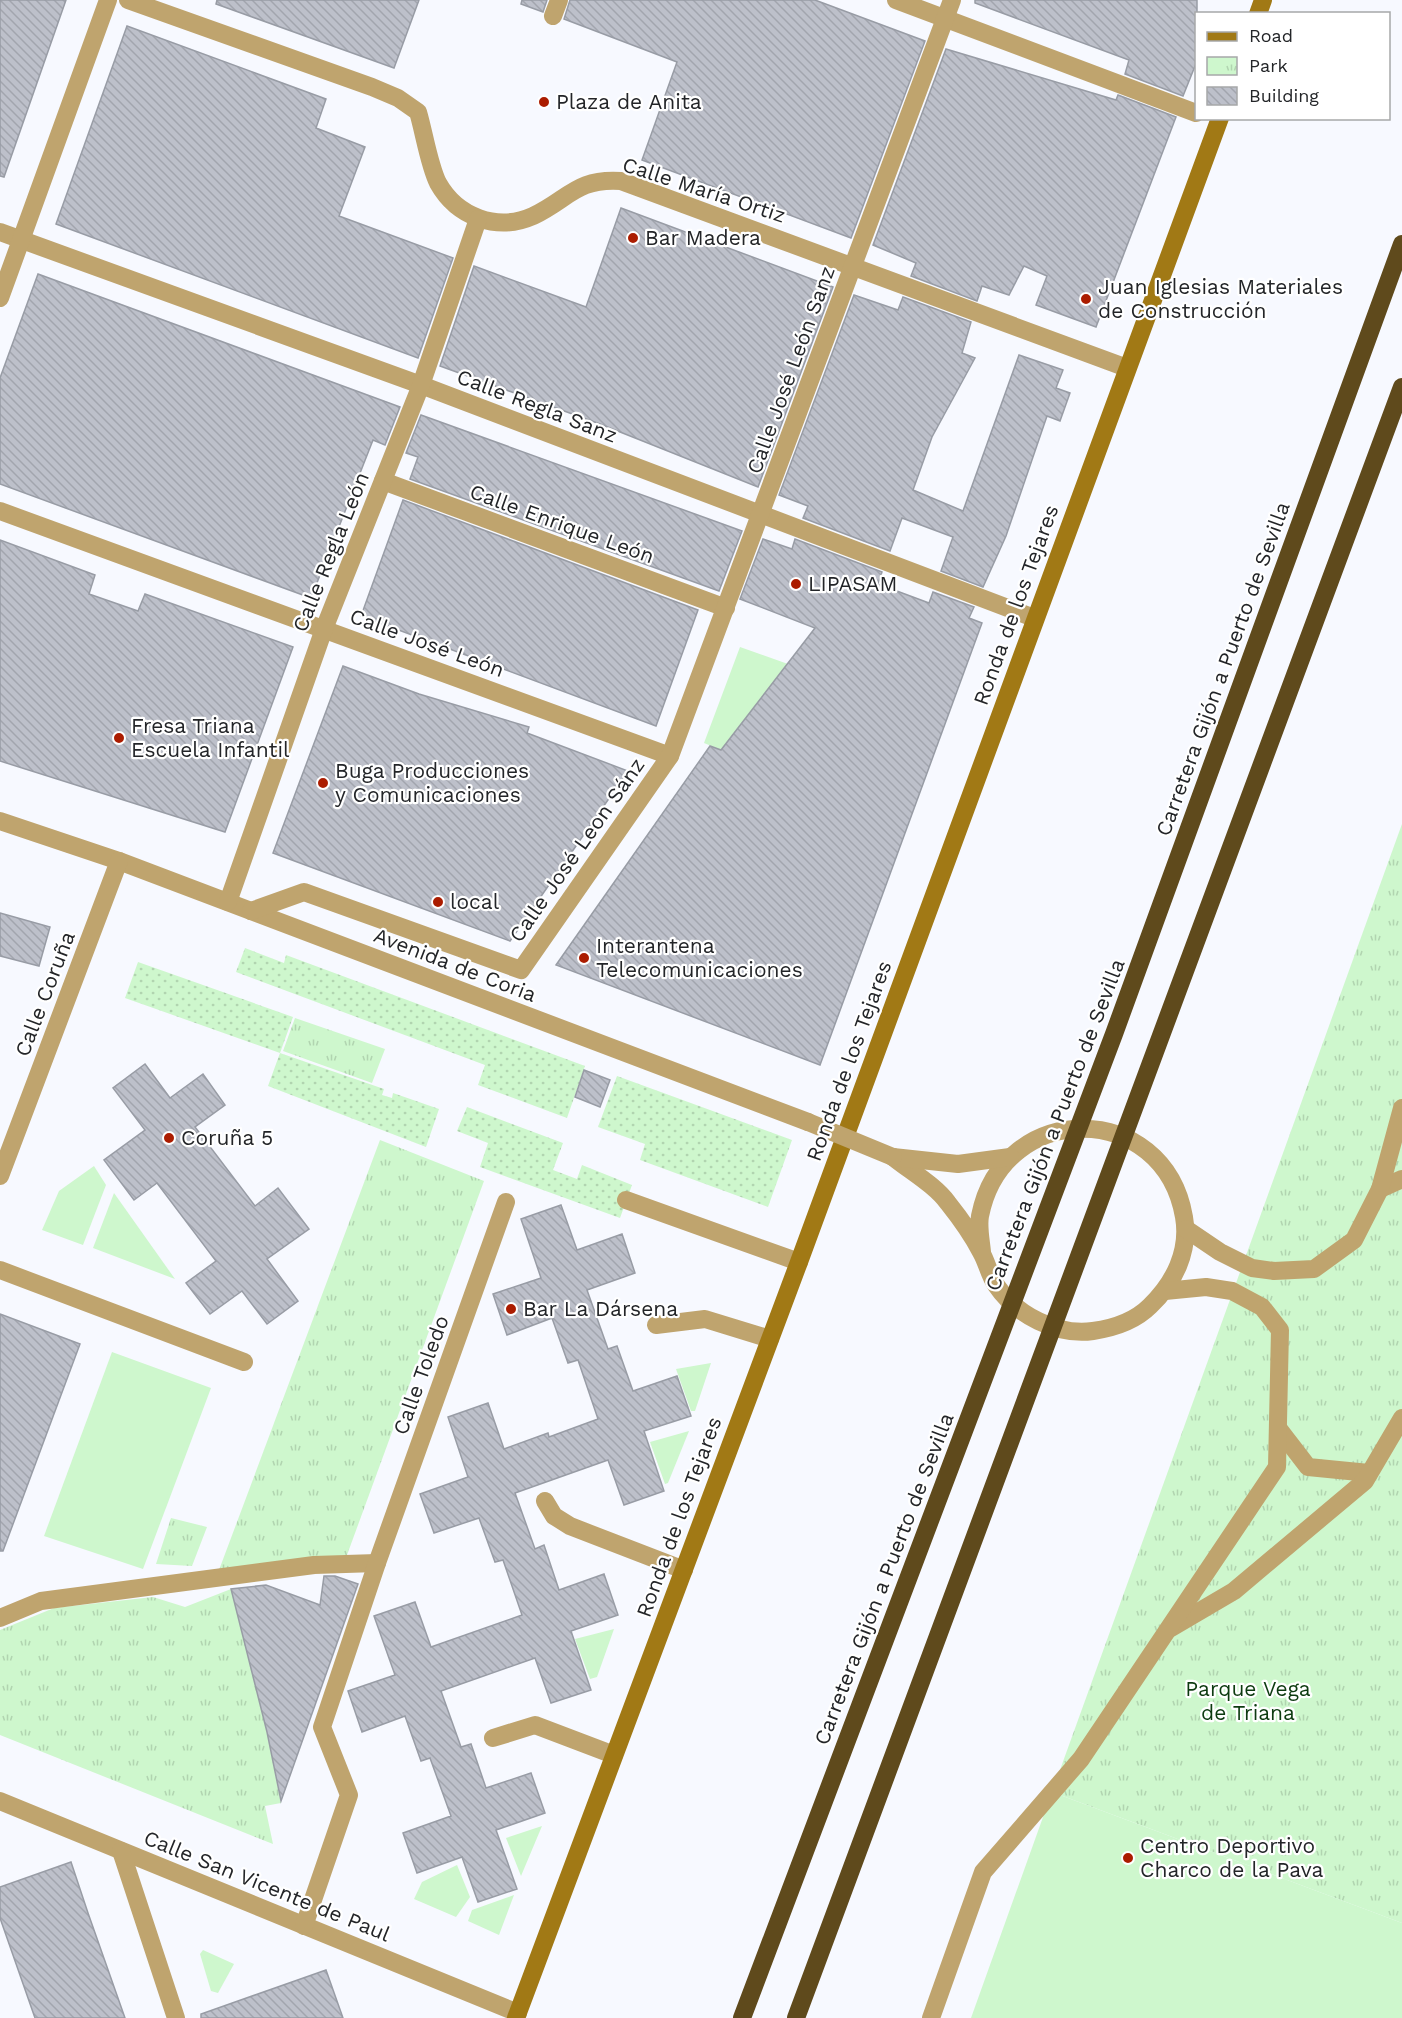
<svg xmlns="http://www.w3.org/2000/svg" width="1402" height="2018" font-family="'Work Sans',sans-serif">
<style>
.grass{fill:url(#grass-dots)}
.park{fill:url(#park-tufts)}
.garden{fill:#cef7cd}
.building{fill:url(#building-back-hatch);stroke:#989ca5;stroke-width:1.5}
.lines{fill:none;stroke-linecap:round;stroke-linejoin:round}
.lane{stroke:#bfa46e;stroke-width:18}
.street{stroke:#bfa46e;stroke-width:18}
.secondary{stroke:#a17915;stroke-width:18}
.highway{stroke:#5f4a1c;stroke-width:18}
.street-bridge{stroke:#bfa46e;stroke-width:18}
.poi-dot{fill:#ab1c00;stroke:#fff;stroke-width:2}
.labels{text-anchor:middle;stroke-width:4.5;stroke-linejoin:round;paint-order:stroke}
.poi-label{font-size:21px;fill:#232528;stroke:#fff;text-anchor:start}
.street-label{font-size:21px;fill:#232528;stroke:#fff}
.park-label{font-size:21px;fill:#0d3b10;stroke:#fff}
</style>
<defs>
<pattern id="grass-dots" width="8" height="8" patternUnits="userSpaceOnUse" patternTransform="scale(1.5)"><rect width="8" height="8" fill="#cef7cd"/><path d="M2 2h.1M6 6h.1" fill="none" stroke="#b1d4b0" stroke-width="1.8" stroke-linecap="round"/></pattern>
<pattern id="park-tufts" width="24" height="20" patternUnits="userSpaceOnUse" patternTransform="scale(1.5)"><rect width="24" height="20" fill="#cef7cd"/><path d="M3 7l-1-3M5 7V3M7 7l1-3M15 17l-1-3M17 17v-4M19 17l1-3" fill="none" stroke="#b1d4b0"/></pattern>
<pattern id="building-back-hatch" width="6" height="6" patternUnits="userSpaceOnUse" patternTransform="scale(1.5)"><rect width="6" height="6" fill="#bdc0ca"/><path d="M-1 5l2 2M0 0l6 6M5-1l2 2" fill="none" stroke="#a2a5ae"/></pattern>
</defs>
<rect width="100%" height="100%" fill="#f7f9ff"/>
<g class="grass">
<path d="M245 948 284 963 286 955 585 1066 567 1118 478 1085 485 1065 236 972Z"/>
<path d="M138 962 293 1017 280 1053 384 1089 382 1095 392 1098 393 1093 439 1109 426 1147 268 1086 280 1053 125 998Z"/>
<path d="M617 1076 792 1140 768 1207 640 1160 645 1144 598 1127Z"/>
<path d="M467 1107 563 1143 553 1170 577 1179 582 1165 632 1185 620 1218 480 1167 488 1143 457 1131Z"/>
</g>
<g class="park">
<path d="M1402 824V1923L1052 1792Z"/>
<path d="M295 1018 385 1049 372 1083 283 1051Z"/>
<path d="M380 1140 484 1181 347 1555 219 1570Z"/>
<path d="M171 1518 207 1527 192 1566 156 1564Z"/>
<path d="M231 1589 267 1732 281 1803 265 1806 273 1844 0 1735V1630L54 1608 153 1597 185 1607Z"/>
</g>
<g class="garden">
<path d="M740 647 788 664 721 750 704 743Z"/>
<path d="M94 1166 106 1185 83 1245 42 1230 59 1191Z"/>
<path d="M114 1193 175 1279 93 1248Z"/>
<path d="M112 1352 211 1388 143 1569 44 1536Z"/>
<path d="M711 1363 695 1411H691L676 1369Z"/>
<path d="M689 1431 668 1483 665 1484 650 1442Z"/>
<path d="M614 1629 597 1677 590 1679 575 1639Z"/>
<path d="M1052 1792 1402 1923V2018H971Z"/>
<path d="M542 1826 521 1876 506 1838Z"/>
<path d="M457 1865 470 1897 456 1917 414 1899 422 1882Z"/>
<path d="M514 1895 499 1935 468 1921 472 1910Z"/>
<path d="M203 1950 234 1964 218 1993 211 1991 200 1954Z"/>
</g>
<g class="building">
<path d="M0 0H66L4 177 0 176Z"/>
<path d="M217 0H419L394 68 216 4Z"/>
<path d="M522 0H547L543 12 521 4Z"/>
<path d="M570 0H815L925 41 851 238 642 160 677 62 564 19Z"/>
<path d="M975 0H1197V61L1183 96 1125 74 1129 60 975 3Z"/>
<path d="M127 26 326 99 316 128 365 147 339 216 453 258 418 358 56 224Z"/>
<path d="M946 49 1116 100 1118 95 1176 117 1096 327 1036 305 1047 276 1024 266 1009 295 982 286 977 301 911 276 916 263 873 245Z"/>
<path d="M621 208 833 287 758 487 600 424 440 366 474 266 586 307Z"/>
<path d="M38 274 400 407 385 445 373 440 311 598 0 484V378Z"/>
<path d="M854 295 898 310 903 297 971 322 962 353 975 358 932 437 913 490 963 511 1019 355 1063 370 1056 388 1070 393 1060 421 1047 416 1006 536 983 587 941 571 953 537 902 518 890 551 803 518 808 506 779 495Z"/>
<path d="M421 415 742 531 719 591 410 479 418 457 406 453Z"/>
<path d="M403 500 698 610 656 726 361 616Z"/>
<path d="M763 539 792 549 795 539 882 572 878 584 929 603 933 592 974 607 969 618 982 623 820 1065 556 965 710 746 721 750 815 628 740 599Z"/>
<path d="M0 540 95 575 89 594 138 611 145 594 293 647 225 832 0 761Z"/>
<path d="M343 666 419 694 529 727 527 733 628 771 510 941 273 853Z"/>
<path d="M0 913 50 927 39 966 0 956Z"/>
<path d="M145 1064 170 1098 203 1074 225 1105 195 1127 255 1206 278 1188 309 1229 267 1259 298 1301 267 1324 242 1291 210 1314 186 1283 216 1261 157 1183 134 1200 104 1160 145 1130 113 1088Z"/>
<path d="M584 1070 610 1080 600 1107 575 1097Z"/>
<path d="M561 1205 577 1250 622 1234 635 1273 587 1290 608 1349 617 1346 633 1391 677 1376 691 1416 644 1431 664 1491 624 1505 608 1460 515 1493 535 1549 544 1545 559 1590 604 1574 618 1615 571 1631 591 1690 551 1703 535 1658 441 1691 461 1747 471 1744 486 1788 531 1773 545 1813 496 1830 517 1889 478 1902 462 1857 417 1873 403 1833 451 1816 430 1758 421 1761 405 1716 362 1732 348 1691 395 1675 374 1616 415 1602 431 1647 522 1615 503 1560 495 1562 479 1518 434 1533 420 1494 468 1477 448 1417 488 1403 504 1449 548 1433 549 1437 598 1419 578 1360 568 1363 552 1318 507 1335 493 1294 541 1278 521 1219Z"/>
<path d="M0 1314 80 1344 3 1551H0Z"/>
<path d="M324 1576H335L358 1584 281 1801 267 1732 231 1589 266 1585 320 1605Z"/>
<path d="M71 1862 88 1913 125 2018H35L0 1918V1887Z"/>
<path d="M326 1970 343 2018H201V2014Z"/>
</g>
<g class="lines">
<path class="lane" d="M626 1200 799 1262"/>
<g class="street">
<path d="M128 0 372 87 398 98 418 112C424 132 429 165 438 183 457 217 497 232 533 216 569 199 576 178 621 181L1127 368"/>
<path d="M896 0 1196 113"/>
<path d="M553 16 559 0"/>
<path d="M0 232 421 385 1034 618"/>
<path d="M0 298 108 0"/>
<path d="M383 481 726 608"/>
<path d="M0 511 670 756"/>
<path d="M0 821 119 861 808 1122"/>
<path d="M228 902 324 629 421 385 478 219"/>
<path d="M251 911 304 892 521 970 670 756 952 0"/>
<path d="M893 1157C910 1171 935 1185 948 1203 960 1218 972 1235 981 1252 987 1262 989 1275 996 1285 1016 1315 1057 1336 1093 1331 1114 1328 1135 1321 1150 1306 1174 1283 1190 1251 1184 1217 1164 1100 1003 1099 980 1216 978 1227 981 1241 982 1252"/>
<path d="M893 1157 958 1164 1010 1157"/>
<path d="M0 1176 119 861"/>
<path d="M1380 1189 1402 1179"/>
<path d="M1186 1229 1220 1252 1252 1268 1274 1271 1314 1269 1354 1240 1380 1189 1402 1108"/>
<path d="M0 1270 244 1362"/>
<path d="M656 1325 705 1319 770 1339"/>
<path d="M1278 1428 1308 1467 1369 1473"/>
<path d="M545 1501 554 1516 570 1526 684 1570"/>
<path d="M0 1618 41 1601 314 1565 377 1563"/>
<path d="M1171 1628 1234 1591 1365 1481 1402 1418"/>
<path d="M493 1738 535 1725 614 1755"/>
<path d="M0 1801 518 2013"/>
<path d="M121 1851 176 2018"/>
<path d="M304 1926 349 1795 322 1727 377 1563 506 1202"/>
<path d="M931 2018 983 1872 1081 1759 1277 1467 1280 1330 1262 1307 1232 1291 1206 1287 1165 1291"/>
</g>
<g class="secondary">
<path d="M1258 14 1263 0"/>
<path d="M516 2018 799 1262 1220 118"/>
</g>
<g class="highway">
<path d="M742 2018 1114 1034 1402 244"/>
<path d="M796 2018 1402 387"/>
</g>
<path class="street-bridge" d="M808 1122 893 1157"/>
</g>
<g class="poi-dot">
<circle cx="544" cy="102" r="6"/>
<circle cx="633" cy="238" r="6"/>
<circle cx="1086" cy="299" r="6"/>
<circle cx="796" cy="584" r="6"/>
<circle cx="119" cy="738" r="6"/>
<circle cx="323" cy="783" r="6"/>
<circle cx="438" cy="902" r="6"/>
<circle cx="584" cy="958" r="6"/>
<circle cx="169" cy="1138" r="6"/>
<circle cx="511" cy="1309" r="6"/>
<circle cx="1128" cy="1858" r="6"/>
</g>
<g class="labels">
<g class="poi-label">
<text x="556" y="109">Plaza de Anita</text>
<text x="645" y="245">Bar Madera</text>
<text x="1098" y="294">Juan Iglesias Materiales<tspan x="1098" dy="24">de Construcción</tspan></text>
<text x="808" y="591">LIPASAM</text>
<text x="131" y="733">Fresa Triana<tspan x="131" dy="24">Escuela Infantil</tspan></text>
<text x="335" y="778">Buga Producciones<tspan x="335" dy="24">y Comunicaciones</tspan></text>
<text x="450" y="909">local</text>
<text x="596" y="953">Interantena<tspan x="596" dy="24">Telecomunicaciones</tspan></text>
<text x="181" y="1145">Coruña 5</text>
<text x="523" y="1316">Bar La Dársena</text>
<text x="1140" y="1853">Centro Deportivo<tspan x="1140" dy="24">Charco de la Pava</tspan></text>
</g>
<g class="street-label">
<text transform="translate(704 190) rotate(18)" y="7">Calle María Ortiz</text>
<text transform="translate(791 370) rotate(-70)" y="7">Calle José León Sanz</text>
<text transform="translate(537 406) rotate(21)" y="7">Calle Regla Sanz</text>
<text transform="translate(562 524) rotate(20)" y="7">Calle Enrique León</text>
<text transform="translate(331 552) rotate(-68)" y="7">Calle Regla León</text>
<text transform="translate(1016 605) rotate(-70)" y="7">Ronda de los Tejares</text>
<text transform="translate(427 643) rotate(20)" y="7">Calle José León</text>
<text transform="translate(1223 669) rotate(-70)" y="7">Carretera Gijón a Puerto de Sevilla</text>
<text transform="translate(577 850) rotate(-55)" y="7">Calle José Leon Sánz</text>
<text transform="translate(455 965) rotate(21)" y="7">Avenida de Coria</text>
<text transform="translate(45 994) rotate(-69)" y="7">Calle Coruña</text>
<text transform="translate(849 1061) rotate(-70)" y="7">Ronda de los Tejares</text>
<text transform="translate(1055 1125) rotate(-69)" y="7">Carretera Gijón a Puerto de Sevilla</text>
<text transform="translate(421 1375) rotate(-70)" y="7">Calle Toledo</text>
<text transform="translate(679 1517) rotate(-70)" y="7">Ronda de los Tejares</text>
<text transform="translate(884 1579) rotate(-69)" y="7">Carretera Gijón a Puerto de Sevilla</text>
<text transform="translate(267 1886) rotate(22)" y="7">Calle San Vicente de Paul</text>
</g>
<g class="park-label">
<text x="1248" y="1696">Parque Vega<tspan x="1248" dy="24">de Triana</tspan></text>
</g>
</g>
<rect x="1195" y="12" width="195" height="108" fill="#ffffff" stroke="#a7a8a9" stroke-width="1.5"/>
<rect x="1207" y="32" width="30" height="9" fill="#a17915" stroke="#a7a8a9" stroke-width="1.5"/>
<text x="1249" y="42" font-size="18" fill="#232528">Road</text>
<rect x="1207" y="57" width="30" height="18" fill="url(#park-tufts)" stroke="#a7a8a9" stroke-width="1.5"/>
<text x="1249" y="72" font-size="18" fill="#232528">Park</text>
<rect x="1207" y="87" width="30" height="18" fill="url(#building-back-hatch)" stroke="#a7a8a9" stroke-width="1.5"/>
<text x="1249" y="102" font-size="18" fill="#232528">Building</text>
</svg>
